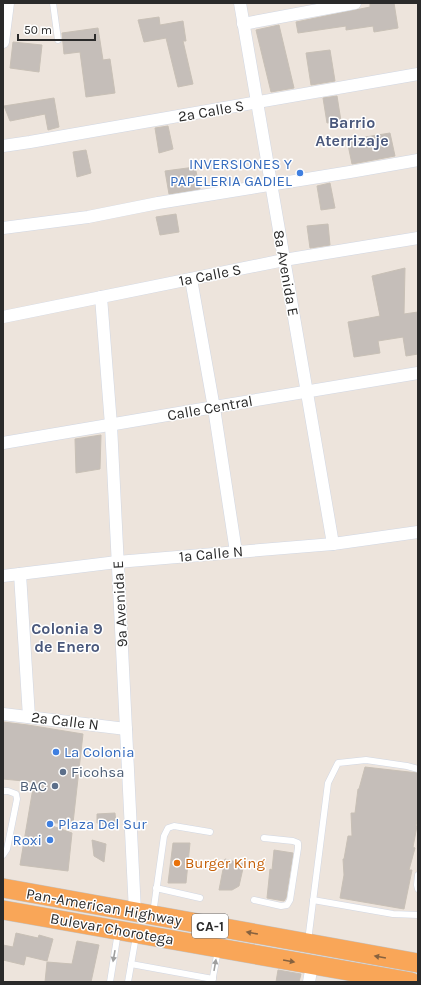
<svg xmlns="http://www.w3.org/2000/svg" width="421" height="985" font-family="Karla,sans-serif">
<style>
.building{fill:#c5beb9;stroke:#c8c0b6}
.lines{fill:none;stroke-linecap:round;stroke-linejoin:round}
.service-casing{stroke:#d1d7e3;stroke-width:7}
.minor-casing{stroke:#d1d7e3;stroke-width:13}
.trunk-casing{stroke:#c3c3c3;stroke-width:20}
.service{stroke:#fff;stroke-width:6}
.minor{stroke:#fff;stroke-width:12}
.trunk{stroke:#f9a658;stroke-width:19}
.oneway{fill:#87623f}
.oneway2{fill:#9f9f9f}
.shop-dot{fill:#3f7fe0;stroke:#fff;stroke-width:1.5}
.service-dot{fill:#5c6f8a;stroke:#fff;stroke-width:1.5}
.food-dot{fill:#e8710a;stroke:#fff;stroke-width:1.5}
.labels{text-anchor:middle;stroke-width:3;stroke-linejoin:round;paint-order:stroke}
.shield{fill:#fff;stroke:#6a6a6a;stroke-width:1}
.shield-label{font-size:14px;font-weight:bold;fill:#2a2a2a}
.street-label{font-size:15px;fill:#2a2a2a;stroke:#fff}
.shop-label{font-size:15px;fill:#366cbe;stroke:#fff;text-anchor:end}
.service-label{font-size:15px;fill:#4e5e75;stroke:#fff;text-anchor:start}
.food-label{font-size:15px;fill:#c56008;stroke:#fff;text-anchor:start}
.neighbourhood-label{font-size:16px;font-weight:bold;fill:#4a587c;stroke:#fff}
</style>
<rect width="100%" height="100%" fill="#ede4dc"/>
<g class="building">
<path d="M376 3H394L398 28 374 32 373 26 346 30V26L298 33 296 22 370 7V4Z"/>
<path d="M159 17 160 25 183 21 186 41H183L193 84 178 87 166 38 144 42 138 20Z"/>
<path d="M279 25 294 88 271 92 256 30Z"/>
<path d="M98 28 103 60 110 59 115 93 86 97 80 52 64 54 62 33Z"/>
<path d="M13 42 42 45 39 72 10 68Z"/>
<path d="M330 50 335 81 311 85 306 53Z"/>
<path d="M337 96 341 121 327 123 323 98Z"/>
<path d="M54 98 59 127 48 130 45 114 10 121 4 106Z"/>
<path d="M168 126 173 149 159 153 155 128Z"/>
<path d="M390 133 395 156 352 164 347 140Z"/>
<path d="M86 150 91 173 77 177 73 152Z"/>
<path d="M195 167 200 189 169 194 165 171Z"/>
<path d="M330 183 335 208 321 210 317 186Z"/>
<path d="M176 214 179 232 160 235 156 217Z"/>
<path d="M328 224 330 245 310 248 307 226Z"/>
<path d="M405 268 404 314 418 312V354L406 356 403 337 378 341 380 353 354 357 348 322 380 316 372 276Z"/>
<path d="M101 435 100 469 76 473 75 439Z"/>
<path d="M3 722 28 725 83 734 73 823H44L72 833 68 871 20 865 34 782 3 779Z"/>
<path d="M365 767 418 773V814L416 826H417L413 847 415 848 409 870H412L404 909 340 898 344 875 343 859H344L348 836H352L351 813H355L358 789H359Z"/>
<path d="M115 813 116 824 97 823V814Z"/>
<path d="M92 840 106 844 104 862 94 856Z"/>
<path d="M173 843H190L186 883H168Z"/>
<path d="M274 850 293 853 286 898 284 901 267 898 270 869 272 870Z"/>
<path d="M225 859 244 864 239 886 232 890H219Z"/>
<path d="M16 933 38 938 39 935 53 939 47 961 26 956 24 965 3 960V945L13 947Z"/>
<path d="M77 941 99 945 91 982H45L47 962 72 964Z"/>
<path d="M278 970 301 974 299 982H276Z"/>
</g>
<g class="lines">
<g class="service-casing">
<g id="service">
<path d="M53 3 58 40"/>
<path d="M3 791H8L16 794 17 799 7 849 3 855"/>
<path d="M418 875 417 885 418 889"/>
<path d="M156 888 200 898"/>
<path d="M254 900 281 906 287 905 290 900 298 848V843L293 841 264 838"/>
<path d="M313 900 393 914 418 915"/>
<path d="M153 914 164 836 168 828 174 826 210 832"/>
<path d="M308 941 328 783 338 763 366 760 407 766 418 769"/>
<path d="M131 964 213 979"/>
<path d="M110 982 118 932"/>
<path d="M128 982 136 936"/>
<path d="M212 982 218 950"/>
</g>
</g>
<g class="minor-casing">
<g id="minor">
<path d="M240 3 333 544"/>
<path d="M243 24 355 3"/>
<path d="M3 42 8 3"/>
<path d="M3 146 30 142 418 74"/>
<path d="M3 228 88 217 158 203 350 172 418 160"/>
<path d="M191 279 214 408 236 552"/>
<path d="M101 297 111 425 135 912"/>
<path d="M3 317 284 260 418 238"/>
<path d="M3 443C141 420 280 395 418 373"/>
<path d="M20 574 29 717"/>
<path d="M3 576 117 562 333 544 418 532"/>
<path d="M3 714 126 729"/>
<path d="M309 982 312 965"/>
</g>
</g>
<g class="trunk-casing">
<g id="trunk">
<path d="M3 888 418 963"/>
<path d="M3 910 411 982"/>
</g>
</g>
<use href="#service" class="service"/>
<use href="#minor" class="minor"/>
<use href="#trunk" class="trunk"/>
</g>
<defs><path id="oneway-solid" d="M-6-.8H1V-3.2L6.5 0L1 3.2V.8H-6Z"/></defs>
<g class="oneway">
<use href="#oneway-solid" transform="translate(252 933) rotate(-170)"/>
<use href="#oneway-solid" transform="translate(380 957) rotate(-170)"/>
<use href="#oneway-solid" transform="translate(289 961) rotate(10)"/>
</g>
<g class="oneway2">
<use href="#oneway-solid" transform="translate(114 956) rotate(100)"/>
<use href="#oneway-solid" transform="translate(215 965) rotate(-80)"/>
</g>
<g class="shop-dot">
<circle cx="300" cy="173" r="4"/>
<circle cx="56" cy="752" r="4"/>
<circle cx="50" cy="824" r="4"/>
<circle cx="50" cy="840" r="4"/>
</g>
<g class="service-dot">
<circle cx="63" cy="772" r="4"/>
<circle cx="55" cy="786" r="4"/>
</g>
<circle class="food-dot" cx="177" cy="863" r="4"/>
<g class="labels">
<rect class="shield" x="192" y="914" width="36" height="24" rx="3"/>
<g class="shield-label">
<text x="210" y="931">CA-1</text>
</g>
<g class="street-label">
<text transform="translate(211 111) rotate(-10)" y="5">2a Calle S</text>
<text transform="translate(286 273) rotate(80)" y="5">8a Avenida E</text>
<text transform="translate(210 275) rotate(-11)" y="5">1a Calle S</text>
<text transform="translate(210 408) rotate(-10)" y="5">Calle Central</text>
<text transform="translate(211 554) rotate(-5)" y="5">1a Calle N</text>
<text transform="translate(120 604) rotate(-93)" y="5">9a Avenida E</text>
<text transform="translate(65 721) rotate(7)" y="5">2a Calle N</text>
<text transform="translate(104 907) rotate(10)" y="5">Pan-American Highway</text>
<text transform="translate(112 929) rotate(10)" y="5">Bulevar Chorotega</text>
</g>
<g class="shop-label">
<text x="292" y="169">INVERSIONES Y<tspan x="292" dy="17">PAPELERIA GADIEL</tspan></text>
<text x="64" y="757" text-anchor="start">La Colonia</text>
<text x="58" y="829" text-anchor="start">Plaza Del Sur</text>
<text x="42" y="845">Roxi</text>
</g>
<g class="service-label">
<text x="71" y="777">Ficohsa</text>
<text x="47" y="791" text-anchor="end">BAC</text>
</g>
<g class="food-label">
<text x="185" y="868">Burger King</text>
</g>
<g class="neighbourhood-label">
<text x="352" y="128">Barrio<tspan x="352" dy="18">Aterrizaje</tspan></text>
<text x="67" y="634">Colonia 9<tspan x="67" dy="18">de Enero</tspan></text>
</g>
</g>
<rect width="421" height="985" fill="none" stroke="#2a2a2a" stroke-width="8"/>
<path d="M18 34v6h77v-6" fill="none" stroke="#2a2a2a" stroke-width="2"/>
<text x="24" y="34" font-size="12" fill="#2a2a2a" stroke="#ffffff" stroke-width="3" paint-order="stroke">50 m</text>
</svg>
